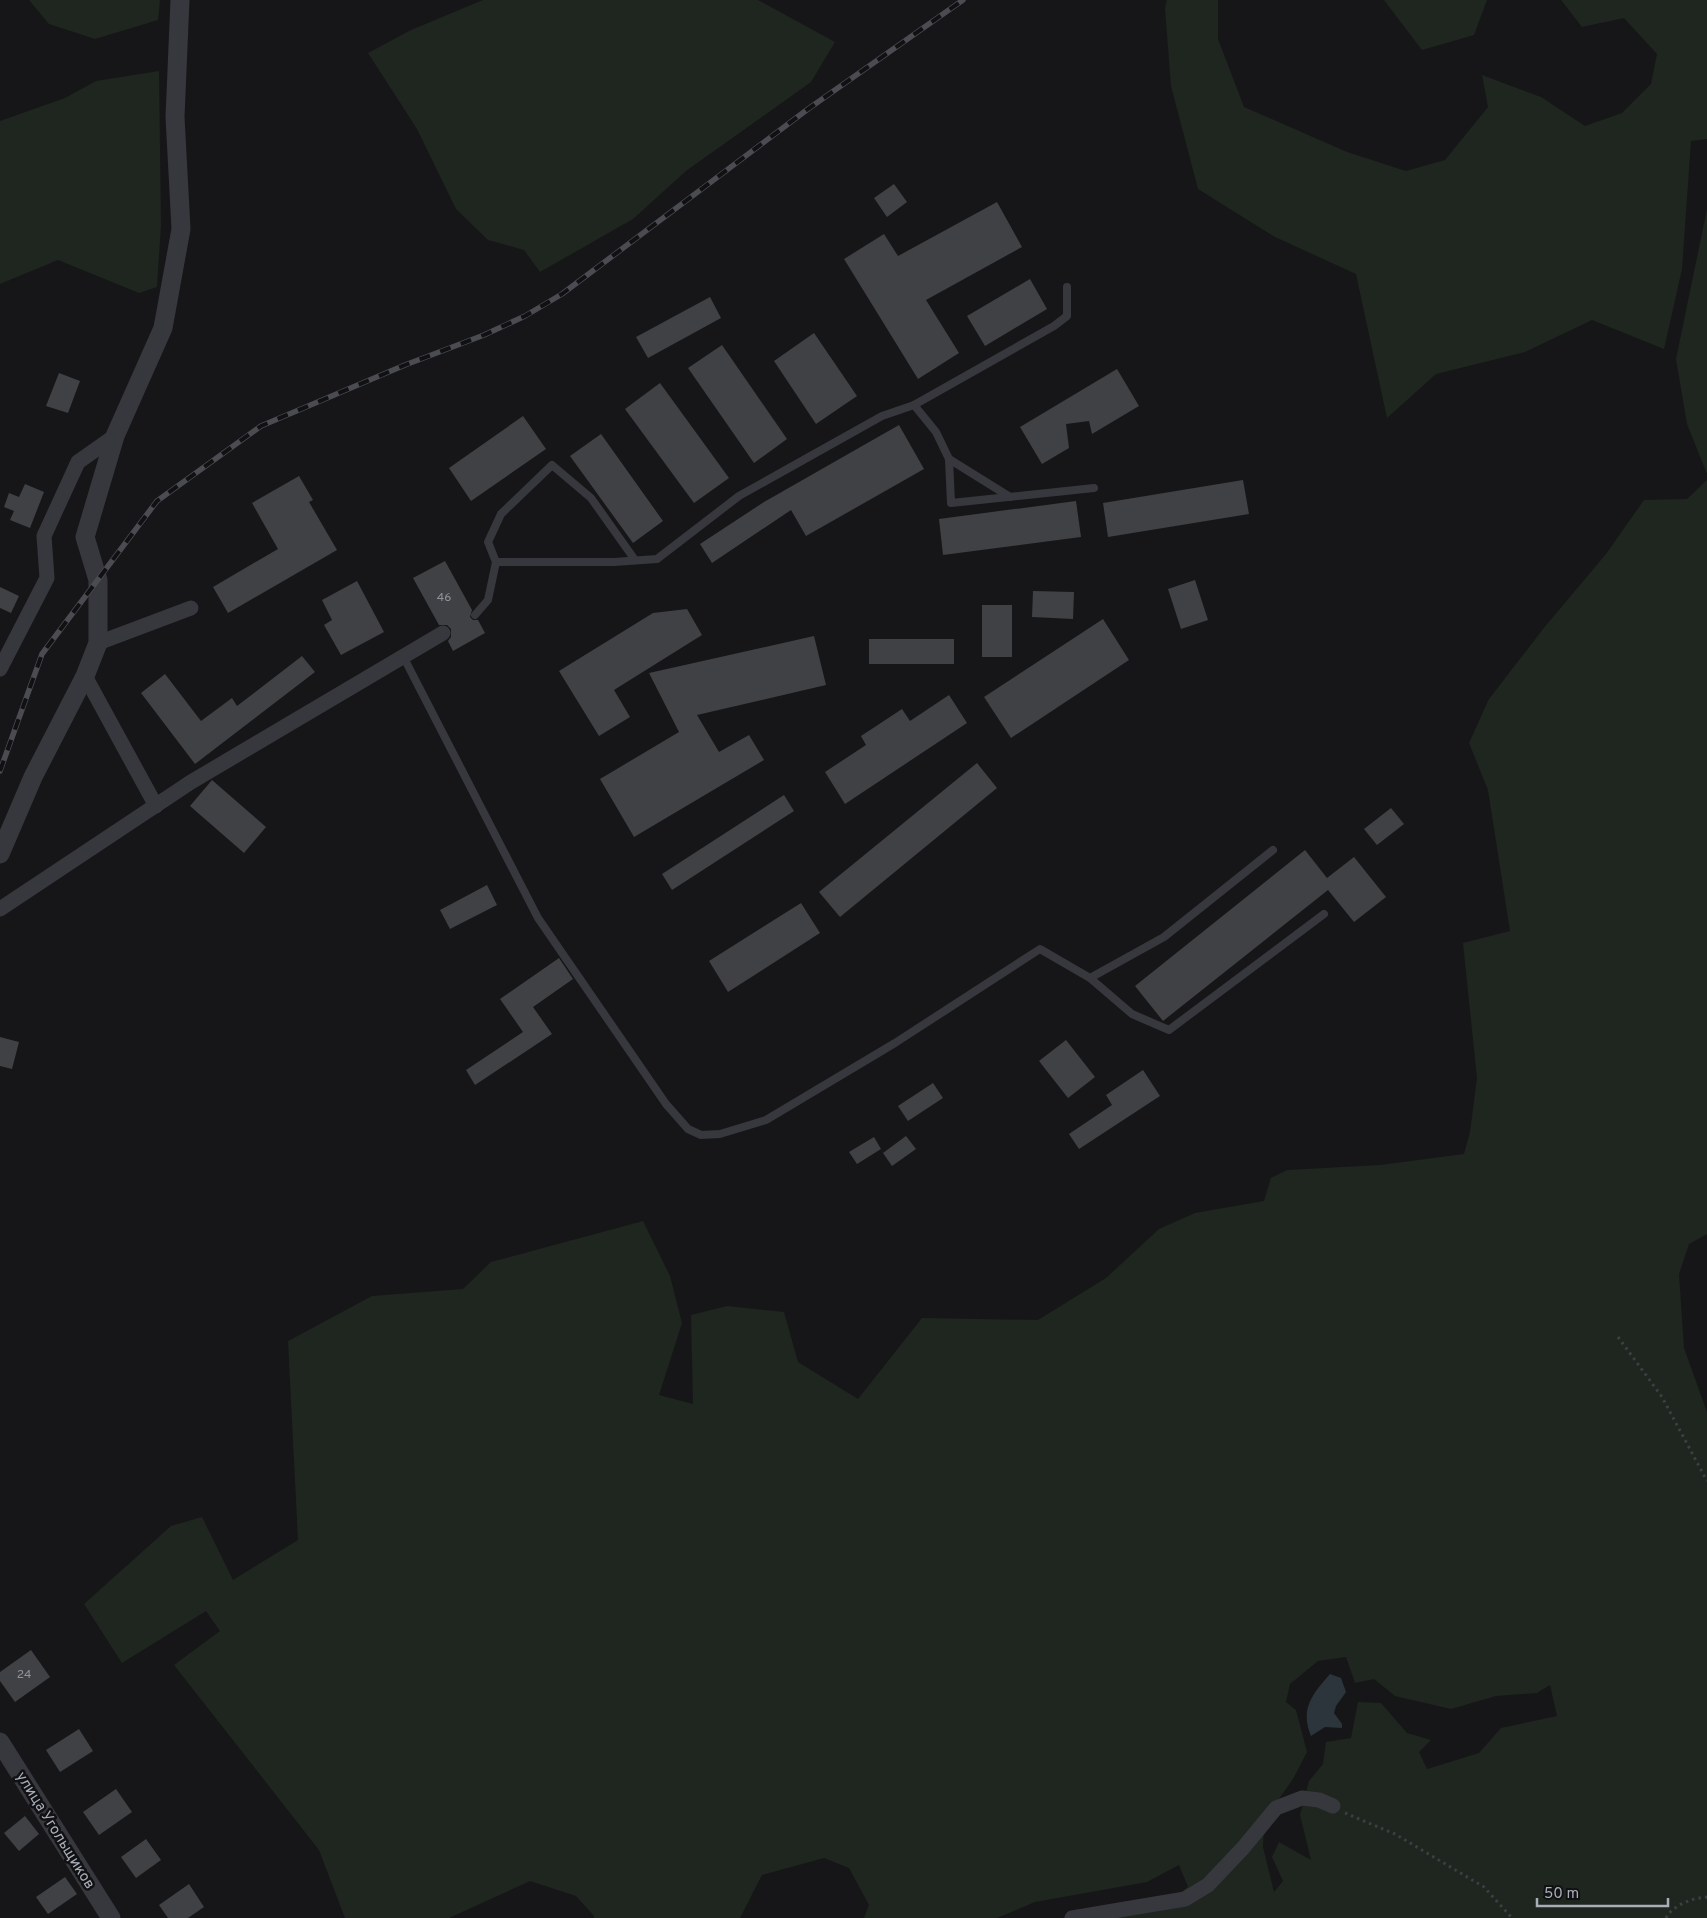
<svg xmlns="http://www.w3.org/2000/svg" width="1707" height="1918" font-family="Overpass,sans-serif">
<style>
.green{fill:#1e261f;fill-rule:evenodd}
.water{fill:#2c353c}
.building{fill:#404145}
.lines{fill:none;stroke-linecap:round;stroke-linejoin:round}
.path{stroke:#3d3f44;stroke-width:3;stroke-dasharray:2.5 4;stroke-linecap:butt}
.service{stroke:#37383d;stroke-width:8}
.minor{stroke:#37383d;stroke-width:15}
.tertiary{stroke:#37383d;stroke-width:19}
.rail-casing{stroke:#4a4c52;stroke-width:5.5}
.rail{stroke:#111113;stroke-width:4;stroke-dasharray:11;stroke-linecap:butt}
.labels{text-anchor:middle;stroke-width:5;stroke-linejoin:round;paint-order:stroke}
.number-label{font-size:12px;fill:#8e929b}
.street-label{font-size:15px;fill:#a8adb8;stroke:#111113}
</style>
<rect width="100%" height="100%" fill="#161618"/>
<g class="green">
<path d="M29 0H160L158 20 95 39 49 24Z"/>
<path d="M483 0H758L835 42 811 82 686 171 633 219 540 272 524 250 488 240 456 209 417 129 368 53 411 30Z"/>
<path d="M1167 0H1218V39L1244 107 1347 152 1406 171 1445 160 1488 107 1482 75 1541 97 1585 126 1622 113 1651 84 1657 54 1624 18 1582 27 1561 0H1707V139L1691 141 1682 269 1664 349 1592 320 1525 352 1436 374 1387 418 1356 274 1275 237 1198 189 1171 86 1165 8Z"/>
<path d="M1384 0H1487L1474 35 1422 50Z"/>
<path d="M159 71 161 225 157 287 139 293 58 260 0 284V121L65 98 96 81Z"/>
<path d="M1707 209V474L1687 424 1676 359Z"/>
<path d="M1707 480V1234L1689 1244 1679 1274 1684 1348 1707 1412V1918H1113L1159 1909 1188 1887 1179 1865 1147 1882 1035 1902 997 1918H864L869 1905 849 1868 824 1858 762 1875 740 1918H594V1916L576 1896 530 1881 449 1918H345L319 1850 174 1665 220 1631 206 1611 122 1663 84 1604 171 1526 202 1517 233 1580 298 1540 288 1341 372 1296 463 1289 491 1262 643 1221 670 1276 682 1323 659 1395 693 1404 691 1315 727 1306 784 1312 798 1362 858 1399 922 1318 1038 1320 1106 1278 1159 1229 1195 1213 1264 1201 1271 1178 1287 1170 1380 1165 1464 1154 1470 1132 1477 1078 1463 943 1510 931 1488 790 1469 743 1489 699 1543 629 1606 554 1644 500 1687 499ZM1346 1657 1355 1683 1374 1679 1395 1696 1451 1709 1496 1696 1537 1693 1550 1685 1557 1716 1501 1728 1479 1753 1427 1769 1419 1752 1431 1740 1407 1733 1381 1703 1358 1702 1351 1738 1326 1742 1323 1764 1309 1781 1300 1815 1311 1860 1279 1842 1272 1857 1283 1881 1274 1892 1263 1847 1264 1820 1293 1779 1307 1752 1296 1710 1286 1702 1290 1684 1318 1661Z"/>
</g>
<path class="water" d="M1330 1674 1341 1678 1346 1692 1336 1706 1334 1713 1342 1724V1728L1325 1727 1311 1736C1300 1708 1312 1695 1330 1674Z"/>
<g class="building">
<path d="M894 184 907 202 887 217 874 198Z"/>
<path d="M997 202 1022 247 926 300 959 353 918 379 844 259 884 234 898 256Z"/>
<path d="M1030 279 1047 309 985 346 967 316Z"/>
<path d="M710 297 721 318 648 358 636 337Z"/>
<path d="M814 333 857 396 816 424 774 361Z"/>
<path d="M722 345 787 439 754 463 688 368Z"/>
<path d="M1117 369 1139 406 1092 434 1089 421 1066 424 1069 448 1042 464 1020 427Z"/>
<path d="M59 373 80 381 68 413 46 406Z"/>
<path d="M660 383 729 478 694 503 625 409Z"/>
<path d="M523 416 546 449 471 501 449 468Z"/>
<path d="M899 425 924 469 806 536 791 510 712 563 700 544 764 502Z"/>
<path d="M601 434 663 521 633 543 570 456Z"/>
<path d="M299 476 313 500 309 502 337 550 228 613 213 587 278 549 252 503Z"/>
<path d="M1243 480 1249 514 1108 537 1103 503Z"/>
<path d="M25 484 44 492 30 528 10 520 14 511 4 507 9 493 19 497Z"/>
<path d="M1076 501 1081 537 943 555 939 519Z"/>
<path d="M445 561 472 610 470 617 473 620H478L485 633 453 651 448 641 451 637V629L447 625H439L413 578Z"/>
<path d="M1195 580 1208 620 1181 629 1168 589Z"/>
<path d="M357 581 384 632 341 655 324 625 332 620 322 600Z"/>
<path d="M0 587 19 596 11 613 0 608Z"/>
<path d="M1033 591 1074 592 1073 619 1032 617Z"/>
<rect x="982" y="605" width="30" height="52"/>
<path d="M687 609 702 635 614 690 630 717 599 736 559 671 653 613Z"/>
<path d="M1103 619 1129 660 1011 738 984 697Z"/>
<path d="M814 636 826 685 697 715 719 752 749 735 764 760 634 837 600 779 679 732 649 673Z"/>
<rect x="869" y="639" width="85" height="25"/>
<path d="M302 656 315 672 195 764 141 693 165 674 201 721 232 698 237 706Z"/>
<path d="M949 695 967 723 845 804 825 772 866 745 861 736 902 709 910 721Z"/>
<path d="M977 763 997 788 840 917 819 892Z"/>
<path d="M212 780 266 827 244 853 190 806Z"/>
<path d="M784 795 794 811 672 890 662 874Z"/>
<path d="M1391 808 1404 824 1377 845 1364 829Z"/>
<path d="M1305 850 1327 878 1354 857 1386 897 1354 922 1328 890 1163 1021 1135 986Z"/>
<path d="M487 885 497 905 450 929 440 910Z"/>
<path d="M801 903 820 933 728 992 709 961Z"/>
<path d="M559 958 573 979 533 1007 552 1034 475 1085 466 1070 523 1032 500 999Z"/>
<path d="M0 1037 19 1042 12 1069 0 1066Z"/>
<path d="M1066 1040 1095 1077 1068 1098 1039 1061Z"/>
<path d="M1143 1070 1160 1096 1079 1149 1069 1134 1112 1105 1106 1095Z"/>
<path d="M933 1083 943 1098 908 1121 898 1106Z"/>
<path d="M906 1136 916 1149 892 1166 883 1153Z"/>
<path d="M874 1137 881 1149 857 1164 849 1152Z"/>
<path d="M31 1650 50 1677 15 1702 0 1681V1672Z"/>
<path d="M79 1729 93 1751 60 1772 46 1750Z"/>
<path d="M116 1789 132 1812 99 1835 83 1812Z"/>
<path d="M25 1816 39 1834 19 1851 4 1833Z"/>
<path d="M146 1839 161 1860 136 1878 121 1857Z"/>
<path d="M65 1877 77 1894 48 1914 36 1897Z"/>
<path d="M189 1884 204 1907 188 1918H168L159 1905Z"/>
</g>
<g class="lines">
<g class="path">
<path d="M1618 1337 1662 1397 1707 1481"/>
<path d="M1345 1813 1395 1834 1484 1887 1512 1918"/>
<path d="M1666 1918C1673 1905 1692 1898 1707 1897"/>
</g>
<g class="service">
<path d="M914 405 936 432 949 459 951 503 1094 488"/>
<path d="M949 459 1010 497"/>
<path d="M496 562 488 542 501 514 552 465 591 498 635 560"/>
<path d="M475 615 488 600 496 562H614L657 559 739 496 882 416 914 405 1054 326 1067 316V287"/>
<path d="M404 658 538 918 666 1104 688 1129 701 1135 720 1134 766 1120 895 1043 1040 949 1090 978 1164 937 1273 850"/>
<path d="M1090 978 1132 1014 1169 1030 1324 914"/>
</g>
<g class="minor">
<path d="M98 643 191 608"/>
<path d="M0 669 47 578 44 536 78 462 115 436"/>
<path d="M85 676 156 806"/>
<path d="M0 909 191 782 443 633"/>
<path d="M1072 1918 1185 1899 1208 1885 1243 1848 1276 1808 1302 1798 1319 1800 1333 1806"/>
</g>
<g class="tertiary">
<path d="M0 854 33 777 85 676 98 643V580L85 537 115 436 163 328 181 229 175 117 180 0"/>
<path d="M0 1742 111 1918"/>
</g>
<g class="rail-casing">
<path id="rail" d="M0 771 42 654 157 501 261 426 405 365 484 335 525 316 562 294 808 109 963 0"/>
</g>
<use href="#rail" class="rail"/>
</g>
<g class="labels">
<g class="number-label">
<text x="444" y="601">46</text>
<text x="24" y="1678">24</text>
</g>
<g class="street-label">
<text transform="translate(56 1830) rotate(58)" y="5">улица Угольщиков</text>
</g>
</g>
<path d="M1537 1898v8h131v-8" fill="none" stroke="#a8adb8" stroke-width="2.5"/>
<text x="1544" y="1898" font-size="15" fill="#a8adb8" stroke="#111113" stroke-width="4" paint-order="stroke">50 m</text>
</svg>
